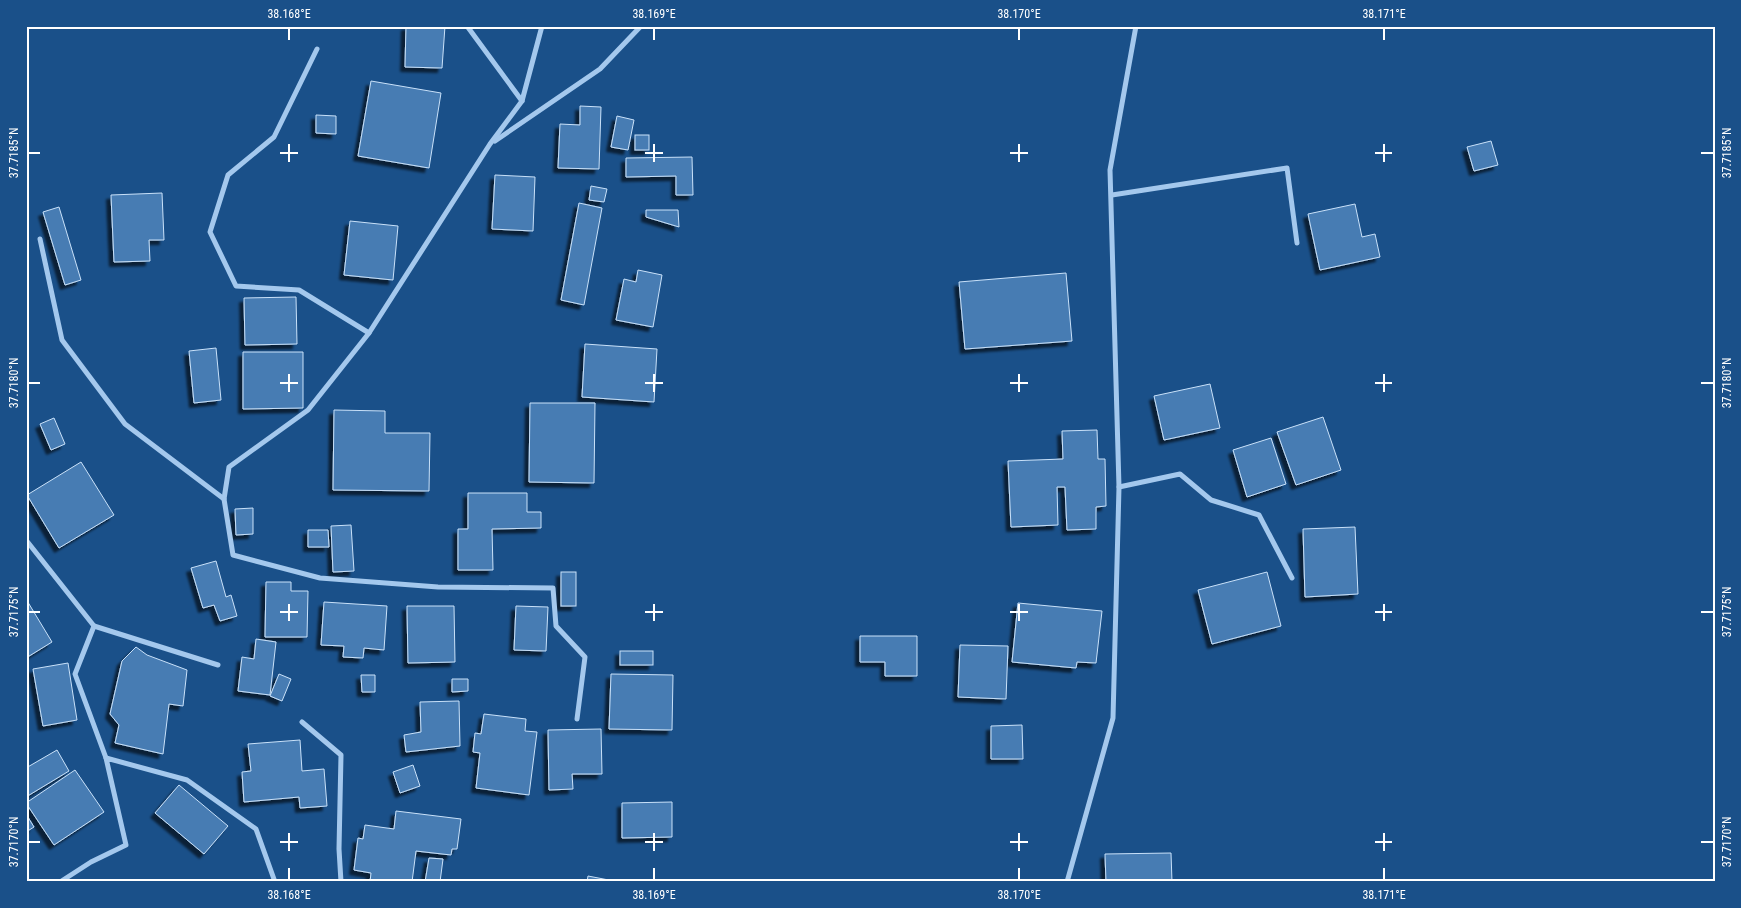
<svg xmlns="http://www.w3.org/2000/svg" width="1741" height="908" font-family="'Roboto Condensed',sans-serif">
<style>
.building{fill:#477cb3;stroke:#c9e1f9;filter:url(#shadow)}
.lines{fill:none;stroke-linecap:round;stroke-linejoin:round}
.minor{stroke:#a4c8ed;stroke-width:5}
.ticks{fill:none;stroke:#fff;stroke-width:2}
.neatline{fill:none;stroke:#fff;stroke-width:2}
.ticks-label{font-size:12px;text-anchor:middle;fill:#fff}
</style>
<defs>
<filter id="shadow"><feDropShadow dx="-4.5" dy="4.5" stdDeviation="1" flood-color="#0009"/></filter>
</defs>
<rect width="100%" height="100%" fill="#1a5089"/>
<g class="building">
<path d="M406 26H445L442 68 405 67Z"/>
<path d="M371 81 441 93 429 168 358 156Z"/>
<path d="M580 106 601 107 599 169 558 168 560 124 580 125Z"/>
<path d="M316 115 336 116V134L316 133Z"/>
<path d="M617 116 634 120 628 150 611 147Z"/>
<rect x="635" y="135" width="14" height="15"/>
<path d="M1491 141 1498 165 1474 171 1467 147Z"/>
<path d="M692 157 693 195H676V176L626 177V158Z"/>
<path d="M495 175 535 177 533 231 492 229Z"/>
<path d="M591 186 607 189 604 202 589 200Z"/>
<path d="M162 193 164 240H149L150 261 114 262 111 195Z"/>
<path d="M579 203 602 208 584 305 561 300Z"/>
<path d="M1355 204 1362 237 1375 234 1380 257 1320 270 1308 214Z"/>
<path d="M59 207 81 280 65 285 43 212Z"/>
<path d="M646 210H678L679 227 646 217Z"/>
<path d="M350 221 398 226 393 280 344 275Z"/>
<path d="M638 270 662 275 653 327 616 320 624 279 636 282Z"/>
<path d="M1066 273 1072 341 965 349 959 282Z"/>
<path d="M296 297 297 344 245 345 244 298Z"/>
<path d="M585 344 657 349 654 402 582 397Z"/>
<path d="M216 348 221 400 194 403 189 351Z"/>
<path d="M243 352H303V408L243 409Z"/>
<path d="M1210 384 1220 428 1164 440 1154 396Z"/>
<path d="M530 403H595L594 483 529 482Z"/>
<path d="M334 410 385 411V433H430L429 491 333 490Z"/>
<path d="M1323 417 1341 470 1296 485 1277 432Z"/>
<path d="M54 418 65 444 51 450 40 424Z"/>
<path d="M1097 430 1098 459H1105L1106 506 1096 507V529L1067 530 1065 487H1057L1058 525 1011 527 1008 461 1063 459 1062 431Z"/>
<path d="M1271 438 1286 484 1247 497 1233 450Z"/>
<path d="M81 462 114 515 59 548 27 495Z"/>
<path d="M468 493H527V512H541V528L492 529 493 570H458V529H468Z"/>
<path d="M253 508V534L236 535 235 509Z"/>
<path d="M351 525 354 571 333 572 331 526Z"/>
<path d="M1355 527 1358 594 1305 597 1303 529Z"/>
<path d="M308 530H328L329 547H308Z"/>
<path d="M216 561 226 597 231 595 237 616 220 621 214 605 203 608 191 568Z"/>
<rect x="561" y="572" width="15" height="34"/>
<path d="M1267 572 1281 626 1212 644 1198 590Z"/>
<path d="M266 582H291V591H308L307 637H265Z"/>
<path d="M26 599 52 642 26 658Z"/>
<path d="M324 602 387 606 384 650 364 648 363 658 343 657 344 646 321 645Z"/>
<path d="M1018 603 1102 611 1096 663 1077 662 1076 668 1012 662Z"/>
<path d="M407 606H454L455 662 408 663Z"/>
<path d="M516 606 548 607 546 651 514 650Z"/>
<path d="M860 636H917V676H885V662H860Z"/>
<path d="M256 639 276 642 270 695 238 691 242 657 254 659Z"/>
<path d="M960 645 1008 646 1006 699 958 697Z"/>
<path d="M136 647 147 655 187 670 183 706 169 704 163 754 115 743 119 725 110 714 122 661Z"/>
<rect x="620" y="651" width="33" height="14"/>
<path d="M68 663 77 720 43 726 33 669Z"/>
<path d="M279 674 291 679 282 701 270 696Z"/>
<path d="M611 674 673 675 672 730 609 729Z"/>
<path d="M361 675H375V692H362Z"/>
<path d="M452 679H468V691L452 692Z"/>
<path d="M459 701 460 746 406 752 404 735 421 732 420 702Z"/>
<path d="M484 714 526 719 525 731 537 732 529 795 476 788 480 753 473 752 475 733 481 734Z"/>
<path d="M1022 725 1023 759H991V726Z"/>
<path d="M601 729 602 774H572L573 789 549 790 548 730Z"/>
<path d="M300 740 302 771 324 769 327 806 300 808 299 797 244 802 242 772 251 771 248 744Z"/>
<path d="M57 750 69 771 26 797V768Z"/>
<path d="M413 765 420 786 400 793 393 772Z"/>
<path d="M75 770 104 812 54 845 26 803Z"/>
<path d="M179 785 228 826 204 854 155 813Z"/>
<path d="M672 802V837L622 838V803Z"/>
<path d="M396 811 461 819 457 849H452L451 855 416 851 412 882H370L371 873 354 870 358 838 363 839 365 825 394 829Z"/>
<path d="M26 814 34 827 26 832Z"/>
<path d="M1171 853 1172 882H1106L1105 854Z"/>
<path d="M429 858 443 859 440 882H425Z"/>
<path d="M588 876 619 882H587Z"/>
</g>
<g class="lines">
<g class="minor">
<path d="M467 26 522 101"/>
<path d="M542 26 522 101 490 144 369 333 308 410 229 467 224 499 233 555 320 578 438 587 553 588 556 626 585 657 577 719"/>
<path d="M317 49 274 137 228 175 210 232 236 286 299 290 369 333"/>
<path d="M495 141 600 69 641 26"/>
<path d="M1112 195 1287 168 1297 243"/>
<path d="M40 239 62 340 125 424 224 499"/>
<path d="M1119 487 1180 474 1211 500 1259 515 1292 578"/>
<path d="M26 540 94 626"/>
<path d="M302 722 341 755 339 849 341 882"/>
<path d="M106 758 75 674 94 626 218 665"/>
<path d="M60 882 91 862 126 845 106 758 187 780 256 829 275 882"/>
<path d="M1067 882 1113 718 1119 487 1110 170 1136 26"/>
</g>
</g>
<path class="ticks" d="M289 28V40M654 28V40M1019 28V40M1384 28V40M289 144V162M654 144V162M1019 144V162M1384 144V162M28 153H40M280 153H298M645 153H663M1010 153H1028M1375 153H1392M1701 153H1714M289 374V392M654 374V392M1019 374V392M1384 374V392M28 383H40M280 383H298M645 383H663M1010 383H1028M1375 383H1392M1701 383H1714M289 604V621M654 604V621M1019 604V621M1384 604V621M28 612H40M280 612H298M645 612H663M1010 612H1028M1375 612H1392M1701 612H1714M289 833V851M654 833V851M1019 833V851M1384 833V851M28 842H40M280 842H298M645 842H663M1010 842H1028M1375 842H1392M1701 842H1714M289 868V880M654 868V880M1019 868V880M1384 868V880"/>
<rect width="1741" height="908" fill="none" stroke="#1a5089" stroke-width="55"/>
<rect x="28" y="28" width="1686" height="852" class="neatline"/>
<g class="ticks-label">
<text x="289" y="18">38.168°E</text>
<text x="654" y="18">38.169°E</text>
<text x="1019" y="18">38.170°E</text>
<text x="1384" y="18">38.171°E</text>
<text transform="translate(14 153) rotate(-90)" y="4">37.7185°N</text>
<text transform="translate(1727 153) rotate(-90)" y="4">37.7185°N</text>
<text transform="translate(14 383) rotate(-90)" y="4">37.7180°N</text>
<text transform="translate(1727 383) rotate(-90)" y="4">37.7180°N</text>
<text transform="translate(14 612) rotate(-90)" y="4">37.7175°N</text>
<text transform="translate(1727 612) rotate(-90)" y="4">37.7175°N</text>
<text transform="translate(14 842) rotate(-90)" y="4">37.7170°N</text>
<text transform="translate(1727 842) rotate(-90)" y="4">37.7170°N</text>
<text x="289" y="899">38.168°E</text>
<text x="654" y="899">38.169°E</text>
<text x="1019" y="899">38.170°E</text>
<text x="1384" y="899">38.171°E</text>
</g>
</svg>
